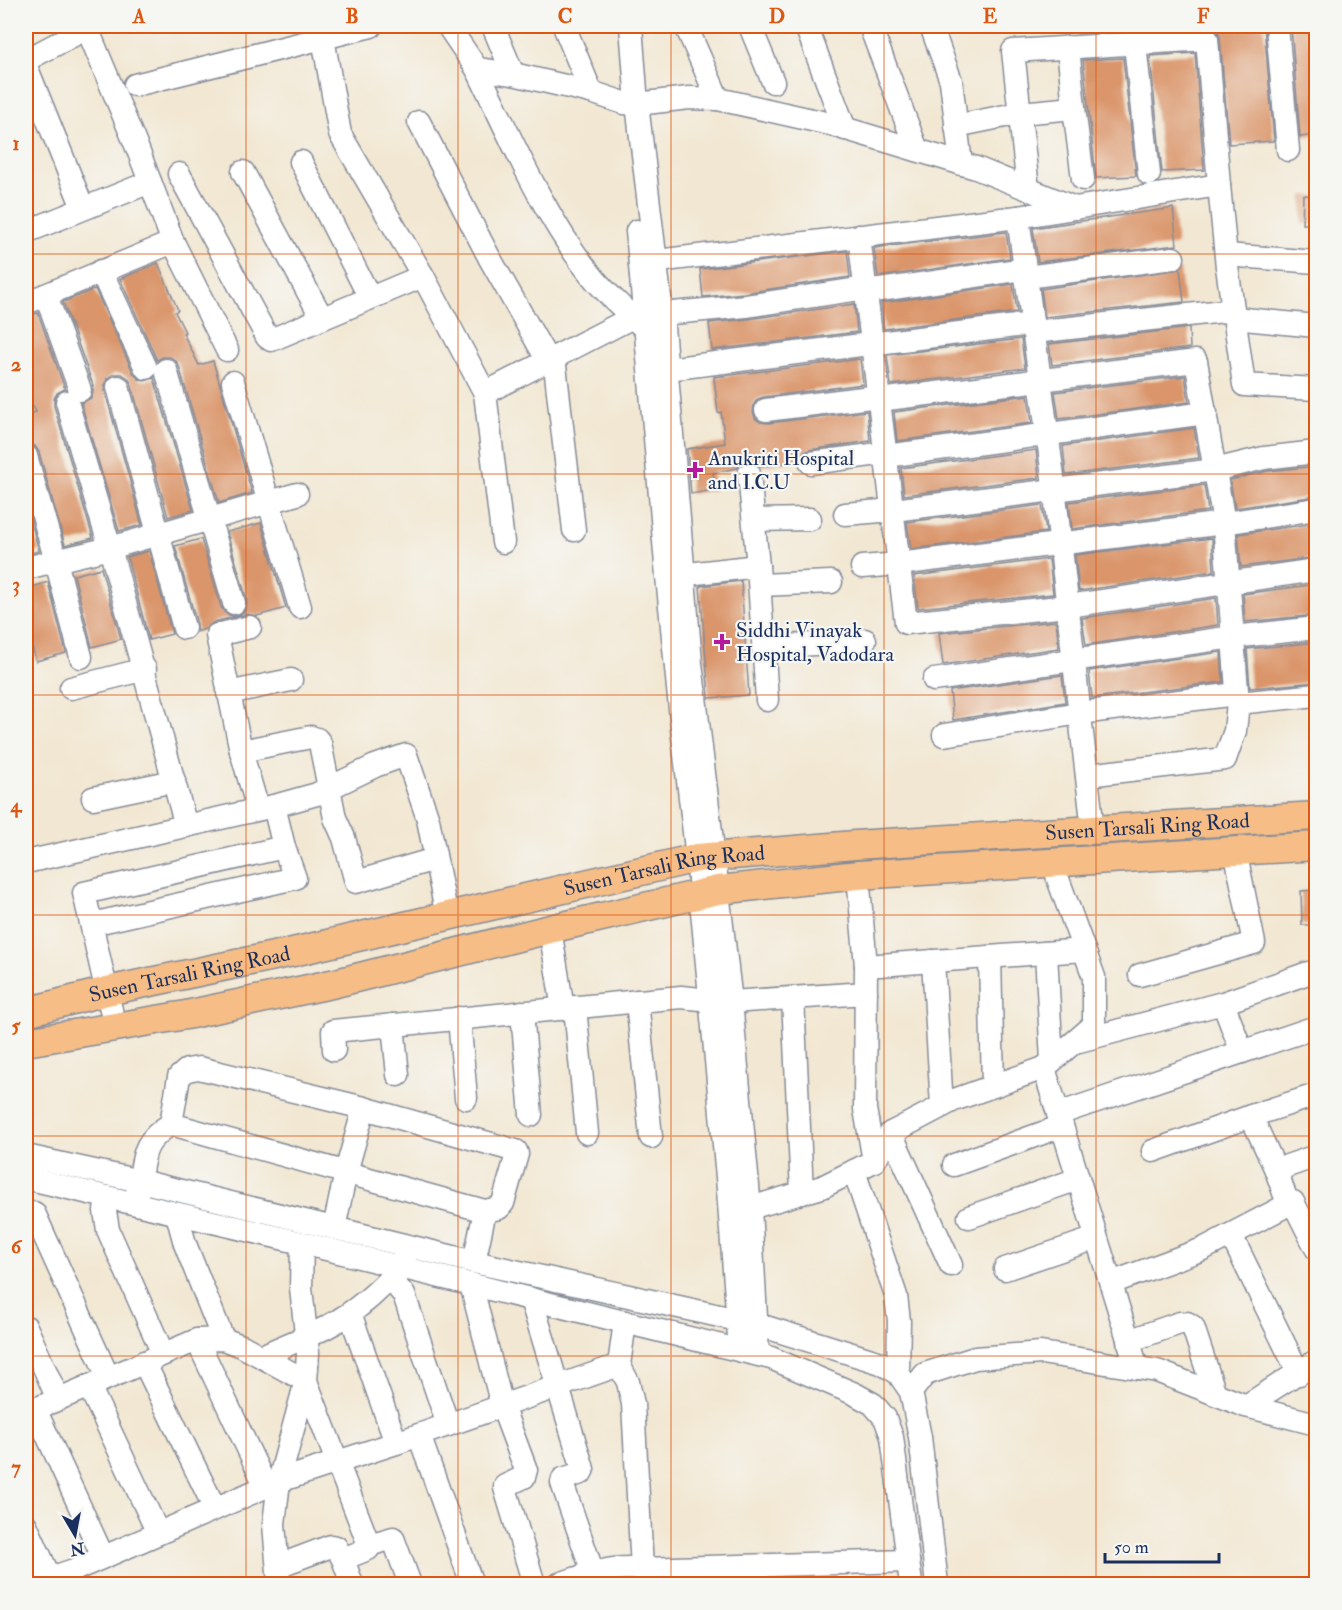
<svg xmlns="http://www.w3.org/2000/svg" width="1342" height="1610" font-family="'IM FELL Double Pica',serif">
<style>
.building{fill:#da956a}
.lines{fill:none;stroke-linecap:round;stroke-linejoin:round}
.minor-casing{stroke:#868b98;stroke-width:25}
.major-casing{stroke:#868b98;stroke-width:31}
.minor{stroke:#fff;stroke-width:22}
.major{stroke:#f6be86;stroke-width:28}
.grid{fill:none;stroke:#de5710;stroke-width:1.5;stroke-opacity:0.55}
.poi-dot{fill:#b5179e;stroke:#f6f6f2;stroke-width:2}
.labels{text-anchor:middle;stroke-width:4.5;stroke-linejoin:round;paint-order:stroke}
.poi-label{font-size:21px;fill:#1b2f5e;stroke:#f6f6f2;text-anchor:start}
.street-label{font-size:21px;fill:#1b2f5e;stroke:#f6f6f2}
.neatline{fill:none;stroke:#de5710;stroke-width:2}
.grid-label{font-size:20px;text-anchor:middle;font-weight:bold;fill:#de5710}
</style>
<rect width="100%" height="100%" fill="#f6f6f2"/>
<filter id="ink" filterUnits="userSpaceOnUse"><feTurbulence type="fractalNoise" baseFrequency=".0167" numOctaves="2"/><feDisplacementMap in="SourceGraphic" scale="12" xChannelSelector="R" yChannelSelector="G"/><feConvolveMatrix kernelMatrix="1 2 1 2 8 2 1 2 1" color-interpolation-filters="sRGB"/></filter>
<filter id="wash" filterUnits="userSpaceOnUse"><feTurbulence type="fractalNoise" baseFrequency=".008" numOctaves="4" result="noise"/><feDisplacementMap in="SourceGraphic" scale="24" xChannelSelector="R" yChannelSelector="G"/><feGaussianBlur stdDeviation="1.35" result="paint"/><feColorMatrix in="noise" values="0 0 0 0 0 0 0 0 0 0 0 0 0 0 0 0 0 1.4 0 .05"/><feComposite in="paint" operator="in"/></filter>
<g filter="url(#wash)">
<rect width="100%" height="100%" fill="#f2e7d2"/>
<g id="blocks">
<g class="building">
<path d="M1077 26H1120V31L1077 33Z"/>
<path d="M1211 26H1264L1274 141 1229 144 1220 38 1218 31Z"/>
<path d="M1291 26H1317V135L1300 137Z"/>
<path d="M1195 53 1204 170 1162 172 1150 56Z"/>
<path d="M1123 58 1136 176 1096 178 1083 60Z"/>
<path d="M1303 195 1317 196V224H1302Z"/>
<path d="M1173 208 1177 245 1038 262 1033 228Z"/>
<path d="M1006 232 1010 258 878 277 874 248Z"/>
<path d="M847 251 850 277 744 293 703 297 700 269Z"/>
<path d="M158 263 178 310 175 312 185 332 183 333 199 365 213 361 252 493 219 503 179 366 176 361 170 357H163L157 360 120 279Z"/>
<path d="M1180 269 1184 302 1045 317 1041 289Z"/>
<path d="M1013 284 1017 312 884 329 881 303Z"/>
<path d="M95 289 134 374 139 379 144 381 154 378 193 510 168 517 131 383 128 378 122 374H114L108 378 105 383V391L142 525 119 531 81 403 91 398 93 392V385L63 302Z"/>
<path d="M854 304 857 332 712 350 709 323 748 319Z"/>
<path d="M38 313 65 389 57 393 54 399V406L93 538 65 545 39 452 35 446 26 443V415L36 412 26 393V316Z"/>
<path d="M1189 328 1190 348 1052 365 1049 344Z"/>
<path d="M1021 339 1025 368 891 385 887 355Z"/>
<path d="M860 359 863 384 764 397 758 399 754 404 753 412 755 418 760 422 768 423 867 411 870 441 809 450 802 453 798 462 790 463V462L760 466 754 462 747 461 741 463 737 468 713 473 715 490 691 494 687 449 725 443 721 412 718 413 714 377Z"/>
<path d="M1185 376 1189 402 1059 419 1055 392Z"/>
<path d="M1028 395 1032 423 897 441 894 412Z"/>
<path d="M1194 428 1199 458 1066 475 1063 446Z"/>
<path d="M1036 450 1039 478 904 495 901 468Z"/>
<path d="M1317 466V496L1235 508 1230 480 1268 471Z"/>
<path d="M1204 485 1208 511 1072 529 1069 502Z"/>
<path d="M26 503 39 551 26 554Z"/>
<path d="M1042 505 1046 532 911 549 907 522Z"/>
<path d="M261 523 286 608 257 616 247 614 214 622 205 629 197 632V624L175 546 201 539 221 607 225 613 231 616H237L244 612 247 606V600L227 532Z"/>
<path d="M1317 523V557L1241 567 1238 534Z"/>
<path d="M1212 538 1214 571 1079 591 1075 555Z"/>
<path d="M149 551 172 634 149 640 127 557Z"/>
<path d="M1049 559 1053 594 918 608 914 576Z"/>
<path d="M101 568 121 639 92 647 74 575Z"/>
<path d="M741 581 749 695 709 698 700 586Z"/>
<path d="M48 582 66 653 36 661 26 626V589Z"/>
<path d="M1317 584V615L1245 622 1243 594Z"/>
<path d="M1216 598 1218 625 1086 645 1082 618Z"/>
<path d="M1056 621 1059 648 943 665 939 633Z"/>
<path d="M1317 642V682L1250 688 1247 649Z"/>
<path d="M1221 652 1223 682 1092 698 1089 671Z"/>
<path d="M1062 675 1065 702 953 720 950 691Z"/>
<path d="M1317 890V925H1302L1301 891Z"/>
</g>
</g>
</g>
<g filter="url(#ink)">
<use href="#blocks" fill-opacity="0" stroke="#868b98" stroke-width="1.5"/>
<g class="lines">
<g class="minor-casing">
<g id="minor">
<path d="M448 26 477 69 513 74 591 92 624 103 637 104 689 98 718 99 830 124 976 168 1075 208"/>
<path d="M493 26 513 74"/>
<path d="M564 26 591 92"/>
<path d="M631 26 637 104 662 314 691 663 731 1002 750 1208 758 1354"/>
<path d="M686 26 718 99"/>
<path d="M750 26 773 82"/>
<path d="M806 26 845 129"/>
<path d="M870 26 917 150"/>
<path d="M931 26 951 81 961 164"/>
<path d="M1133 26 1149 174"/>
<path d="M1277 26 1288 150"/>
<path d="M87 28 138 150 173 242 227 350"/>
<path d="M323 38 340 134 423 276"/>
<path d="M1068 47 1074 108 1083 179"/>
<path d="M26 60 91 26"/>
<path d="M26 66 83 208"/>
<path d="M477 69C510 136 545 219 592 276 608 296 629 313 647 331L652 333"/>
<path d="M135 85 371 26"/>
<path d="M419 122 489 257 548 361"/>
<path d="M956 126 1020 113 1074 108"/>
<path d="M301 162 370 298"/>
<path d="M243 172 322 318"/>
<path d="M179 174 267 337 271 340 423 276 485 393"/>
<path d="M1028 189 1013 51 1207 39 1219 185"/>
<path d="M1018 217 1219 185 1227 267 1244 385 1316 389"/>
<path d="M637 231 667 576 682 729 697 858 727 1177 740 1350"/>
<path d="M26 232 150 182"/>
<path d="M859 236 906 623 1068 606 1316 570"/>
<path d="M1226 255 1316 262"/>
<path d="M657 261 1018 217 1052 469 1093 830"/>
<path d="M101 271 146 368"/>
<path d="M1026 277 1173 258"/>
<path d="M866 292 1025 269"/>
<path d="M46 295 80 390"/>
<path d="M26 303 173 242"/>
<path d="M662 314 746 306 866 288"/>
<path d="M1234 318 1316 326"/>
<path d="M1034 332 1233 310"/>
<path d="M554 357 574 530"/>
<path d="M667 369 1032 324"/>
<path d="M166 370 234 603"/>
<path d="M233 382 300 607"/>
<path d="M118 387 184 628"/>
<path d="M879 400 1196 361 1224 523 1238 703 1235 731 1225 759 1087 775"/>
<path d="M766 410 879 396"/>
<path d="M26 456 56 561 81 657"/>
<path d="M886 456 1206 413"/>
<path d="M811 463 886 453"/>
<path d="M749 474 758 566"/>
<path d="M845 514 893 510 1215 470 1264 458 1316 452"/>
<path d="M754 520 810 519"/>
<path d="M503 542 485 393 633 317"/>
<path d="M862 567 899 564 1224 523 1316 509"/>
<path d="M26 568 110 548 67 402"/>
<path d="M670 576 758 566 767 700"/>
<path d="M760 585 831 582"/>
<path d="M250 627 217 635 241 751 258 809"/>
<path d="M763 648 865 640"/>
<path d="M934 680 1233 637 1316 628"/>
<path d="M71 688 145 669"/>
<path d="M228 693 291 680"/>
<path d="M1238 703 1316 695"/>
<path d="M944 735 1080 713 1237 694"/>
<path d="M241 751 311 737 317 739 320 743 335 818 344 838 356 882 435 859"/>
<path d="M93 798 174 781"/>
<path d="M186 826 110 548 297 494"/>
<path d="M26 862 274 806 317 794 375 766 406 755 428 819 447 917"/>
<path d="M858 875 866 966"/>
<path d="M92 924 295 878 284 847"/>
<path d="M550 929 563 1009"/>
<path d="M1046 953 1052 1061"/>
<path d="M990 957 993 1086"/>
<path d="M933 961 942 1106"/>
<path d="M1140 975 1254 943 1235 850"/>
<path d="M793 998 802 1193"/>
<path d="M637 1001 651 1137"/>
<path d="M1223 1003 1308 973"/>
<path d="M575 1007 587 1133"/>
<path d="M522 1012 531 1115"/>
<path d="M459 1018 466 1098"/>
<path d="M393 1025 398 1075"/>
<path d="M115 1027 84 893 284 847 274 806"/>
<path d="M1079 1041 1223 1003 1242 1052"/>
<path d="M334 1050 333 1031 681 997 731 1002 866 993"/>
<path d="M1044 1068 1137 1368"/>
<path d="M1058 1114 1316 1027"/>
<path d="M1251 1116 1316 1095"/>
<path d="M891 1133 951 1265"/>
<path d="M1153 1151 1251 1116 1276 1170"/>
<path d="M26 1156 140 1181 474 1262 756 1324 881 1363 898 1373 911 1392 920 1437 937 1584"/>
<path d="M874 1161 865 1109 866 966 1084 950"/>
<path d="M954 1165 1062 1126"/>
<path d="M854 1171 896 1296 899 1321 898 1373"/>
<path d="M26 1178 302 1243 771 1358 855 1394 873 1404 885 1418 892 1437 911 1584"/>
<path d="M137 1194C145 1160 138 1144 171 1124L485 1211 499 1208 503 1203 517 1154 516 1151 364 1108 199 1068 187 1070 179 1077 171 1124"/>
<path d="M107 1197 105 1211 108 1230 163 1354"/>
<path d="M1288 1204 1276 1170 1316 1156"/>
<path d="M750 1208 822 1187 874 1161 891 1133 954 1100 1044 1068 1094 1025V977L1058 879 1054 862"/>
<path d="M34 1213 108 1377"/>
<path d="M177 1214 185 1244 223 1339"/>
<path d="M969 1217 1078 1179"/>
<path d="M334 1228 346 1172 364 1108"/>
<path d="M1231 1235 1299 1374"/>
<path d="M474 1262 485 1211"/>
<path d="M1005 1269 1096 1238"/>
<path d="M390 1278 404 1295 448 1425"/>
<path d="M1111 1283 1203 1249 1293 1202 1316 1248"/>
<path d="M471 1284 502 1406 526 1470 524 1477 505 1486V1488L534 1584"/>
<path d="M531 1299 583 1469 581 1473 563 1479 562 1483 593 1573"/>
<path d="M350 1313 396 1443"/>
<path d="M26 1327 58 1399"/>
<path d="M197 1340 266 1487"/>
<path d="M1128 1341 1180 1323H1187L1193 1327 1215 1394"/>
<path d="M262 1356C283 1346 305 1338 325 1328 353 1314 389 1285 405 1258"/>
<path d="M144 1362 215 1509"/>
<path d="M619 1365 628 1382 633 1404 642 1569"/>
<path d="M89 1386 158 1533"/>
<path d="M911 1392 925 1374 975 1358 1041 1353 1157 1371 1246 1406 1316 1424"/>
<path d="M1246 1406 1316 1361"/>
<path d="M35 1409 103 1557"/>
<path d="M26 1413 197 1340 223 1339 242 1346 306 1381 369 1545 368 1549 343 1559 336 1547 331 1546 278 1566"/>
<path d="M419 1435 472 1584"/>
<path d="M26 1525 50 1578"/>
<path d="M369 1545 393 1538 410 1584"/>
<path d="M343 1559 352 1584"/>
<path d="M32 1584 74 1570 279 1481 396 1443 619 1365 625 1322"/>
<path d="M279 1584 274 1524 279 1481 306 1381 308 1353 301 1288 302 1243"/>
<path d="M559 1584C586 1575 613 1565 642 1569L908 1561"/>
</g>
</g>
<g class="major-casing">
<g id="major">
<path id="s1" d="M26 1012 107 991 293 952 697 858 855 845 1316 816"/>
<path d="M26 1042 186 1015 336 983 550 929 718 890 858 875 1316 846"/>
</g>
</g>
<use href="#minor" class="minor"/>
<use href="#major" class="major"/>
</g>
</g>
<path class="grid" d="M246 26V1584M458 26V1584M671 26V1584M884 26V1584M1096 26V1584M26 254H1316M26 474H1316M26 695H1316M26 915H1316M26 1136H1316M26 1356H1316"/>
<g class="poi-dot">
<path d="M692 461h6v6h6v6h-6v6h-6v-6h-6v-6h6z"/>
<path d="M719 633h6v6h6v6h-6v6h-6v-6h-6v-6h6z"/>
</g>
<g class="labels">
<g class="poi-label">
<text x="708" y="465">Anukriti Hospital<tspan x="708" dy="24">and I.C.U</tspan></text>
<text x="736" y="637">Siddhi Vinayak<tspan x="736" dy="24">Hospital, Vadodara</tspan></text>
</g>
<g class="street-label">
<text dy="7" stroke="none"><textPath href="#s1" startOffset="1140">Susen Tarsali Ring Road</textPath></text>
<text dy="7" stroke="none"><textPath href="#s1" startOffset="654">Susen Tarsali Ring Road</textPath></text>
<text dy="7" stroke="none"><textPath href="#s1" startOffset="168">Susen Tarsali Ring Road</textPath></text>
</g>
</g>
<rect width="1342" height="1610" fill="none" stroke="#f6f6f2" stroke-width="66"/>
<g transform="translate(75 1535) rotate(170)" stroke="#f6f6f2" stroke-width="4.5" paint-order="stroke">
<path d="M0-4.5L10 22L0 15L-10 22Z" fill="#1b2f5e"/>
<text y="-9" font-size="16" font-weight="bold" text-anchor="middle" fill="#1b2f5e">N</text>
</g>
<path d="M1105 1553v9h114v-9" fill="none" stroke="#1b2f5e" stroke-width="3"/>
<text x="1114" y="1553" font-size="18" fill="#1b2f5e" stroke="#f6f6f2" stroke-width="4.5" paint-order="stroke">50 m</text>
<rect x="33" y="33" width="1276" height="1544" class="neatline"/>
<g class="grid-label">
<text x="139" y="23">A</text>
<text x="352" y="23">B</text>
<text x="565" y="23">C</text>
<text x="777" y="23">D</text>
<text x="990" y="23">E</text>
<text x="1203" y="23">F</text>
<text x="16" y="150">1</text>
<text x="16" y="371">2</text>
<text x="16" y="591">3</text>
<text x="16" y="812">4</text>
<text x="16" y="1032">5</text>
<text x="16" y="1253">6</text>
<text x="16" y="1474">7</text>
</g>
</svg>
